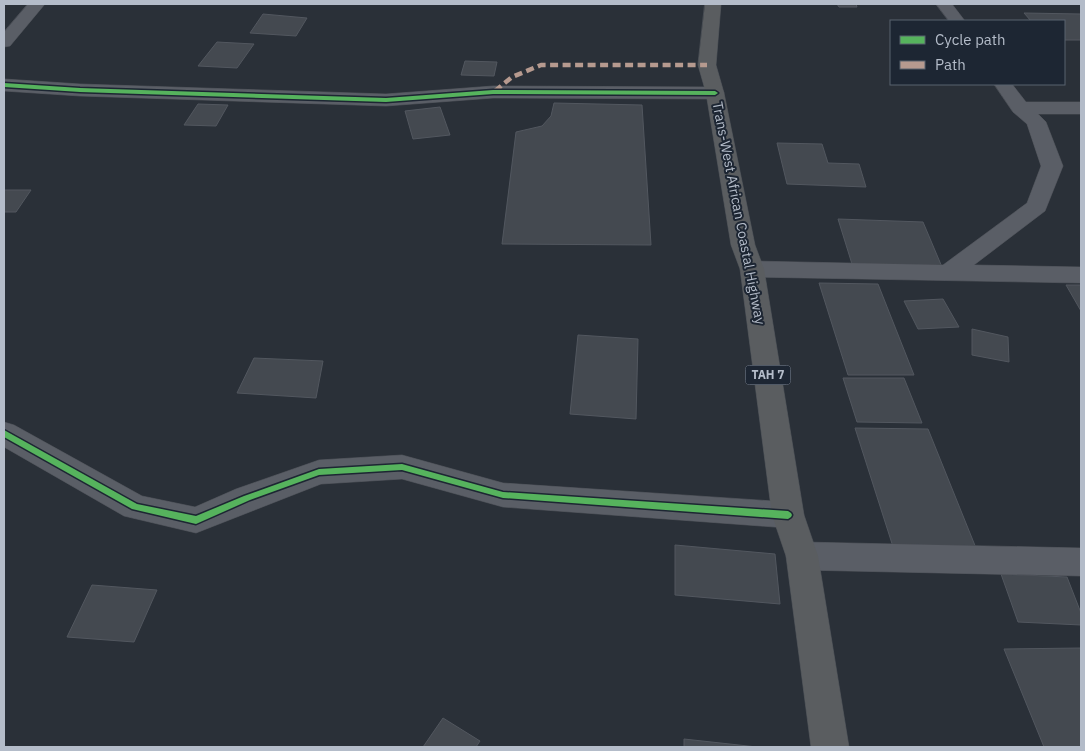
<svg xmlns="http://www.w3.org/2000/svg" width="1085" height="751" font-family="'IBM Plex Sans',sans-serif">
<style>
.building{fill:#444950;stroke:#52575f}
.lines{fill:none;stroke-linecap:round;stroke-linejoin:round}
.minor-casing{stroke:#484c53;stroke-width:1}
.highway-casing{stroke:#474c53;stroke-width:1}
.minor{fill:#5a5e66;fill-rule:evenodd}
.highway{fill:#5a5d60;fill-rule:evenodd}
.quiet{stroke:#b69a8f;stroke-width:4.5;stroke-dasharray:8 4.5;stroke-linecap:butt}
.cycleway-casing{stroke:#1d2633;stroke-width:3}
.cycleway{fill:#56b35d;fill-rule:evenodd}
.labels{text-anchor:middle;stroke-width:4;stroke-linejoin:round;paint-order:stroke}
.shield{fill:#1d2633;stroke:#878f9c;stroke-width:1}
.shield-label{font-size:12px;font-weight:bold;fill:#b4bcc9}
.street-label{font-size:14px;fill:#b4bcc9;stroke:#1d2633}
</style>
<rect width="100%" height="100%" fill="#2a3038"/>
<g class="building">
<path d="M837 4H856L857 7H839Z"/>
<path d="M1024 13 1081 14V40H1064V21H1031Z"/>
<path d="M263 14 307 18 296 36 250 33Z"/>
<path d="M217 42 254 44 237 68 198 66Z"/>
<path d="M465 61 497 62 494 76 461 75Z"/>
<path d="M554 103 642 105 651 245 502 244 516 132 542 126 551 116Z"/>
<path d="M198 104 228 105 216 126 184 125Z"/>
<path d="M440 107 450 135 413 139 405 111Z"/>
<path d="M777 143 822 144 828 163 859 164 866 187 787 184Z"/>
<path d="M4 190H31L16 212H4Z"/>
<path d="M838 219 923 222 942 267 852 264Z"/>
<path d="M819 283 878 284 914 375H848Z"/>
<path d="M1066 285H1081V311Z"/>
<path d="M943 299 959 327 918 329 904 301Z"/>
<path d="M972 329 1008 337 1009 362 972 355Z"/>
<path d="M578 335 638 339 636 419 570 414Z"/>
<path d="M254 358 323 361 316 398 237 393Z"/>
<path d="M843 378H904L922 423 857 422Z"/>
<path d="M855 428 928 429 978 553H895Z"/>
<path d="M675 545 775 554 780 604 675 595Z"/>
<path d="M1001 574 1067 577 1081 613V625L1018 622Z"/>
<path d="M92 585 157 590 134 642 67 637Z"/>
<path d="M1081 648V747H1044L1004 649Z"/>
<path d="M443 718 480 741 476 747H423Z"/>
<path d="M684 739 757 747H684Z"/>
</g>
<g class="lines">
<g class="minor-casing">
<g id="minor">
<path d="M28 4H45L10 46 4 47V32Z"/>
<path d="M936 4H952L965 21H949Z"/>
<path d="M4 79 80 84 386 94 493 86 715 87 722 89 724 93 722 97 715 99 493 98 386 106 80 96 4 91Z"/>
<path d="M994 84H1012L1026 102H1081V114H1038L1046 122 1063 166 1045 211 974 265 1081 267V283L752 277 743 274 740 269 743 264 752 261 943 265 1027 203 1041 166 1027 124 1013 112Z"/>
<path d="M4 422 14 425 142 496 195 507 236 489 319 460 402 455 503 483 788 502 799 506 804 515 799 524 788 528 503 507 402 479 321 484 196 533 124 516 4 447Z"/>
<path d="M802 542 1081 548V576L802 570 790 566 786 556 790 546Z"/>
</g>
</g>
<g class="highway-casing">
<path id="highway" d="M705 4H721L716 65 724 93 755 245 764 269 804 515 818 556 849 747H811L786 556 772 515 740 269 731 245 706 93 698 65Z"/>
</g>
<use href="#minor" class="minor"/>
<use href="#highway" class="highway"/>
<path class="quiet" d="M495 91 512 77 541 65H707"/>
<g class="cycleway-casing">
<g id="cycleway">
<path d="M4 83 80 88 386 98 493 90 715 91 718 93 715 95 493 94 386 102 80 92 4 87Z"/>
<path d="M4 430 137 504 196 516 244 496 319 469 402 464 503 492 788 511 791 513 792 515 791 517 788 519 503 498 402 470 319 475 250 500 196 524 132 509 4 437Z"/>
</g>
</g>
<use href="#cycleway" class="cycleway"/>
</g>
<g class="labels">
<rect class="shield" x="745.5" y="365.5" width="45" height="19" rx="4"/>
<g class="shield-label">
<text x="768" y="379">TAH 7</text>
</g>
<g class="street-label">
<text transform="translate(739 213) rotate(79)" y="5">Trans-West African Coastal Highway</text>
</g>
</g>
<rect width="1085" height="751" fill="none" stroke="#b4bcc9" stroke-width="10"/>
<rect x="890" y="20" width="175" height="65" fill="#1d2633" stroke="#59626f"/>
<rect x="900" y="36" width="25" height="8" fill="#56b35d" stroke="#59626f"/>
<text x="935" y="45" font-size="15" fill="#b4bcc9">Cycle path</text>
<rect x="900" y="61" width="25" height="8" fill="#b69a8f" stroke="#59626f"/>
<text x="935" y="70" font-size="15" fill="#b4bcc9">Path</text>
</svg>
